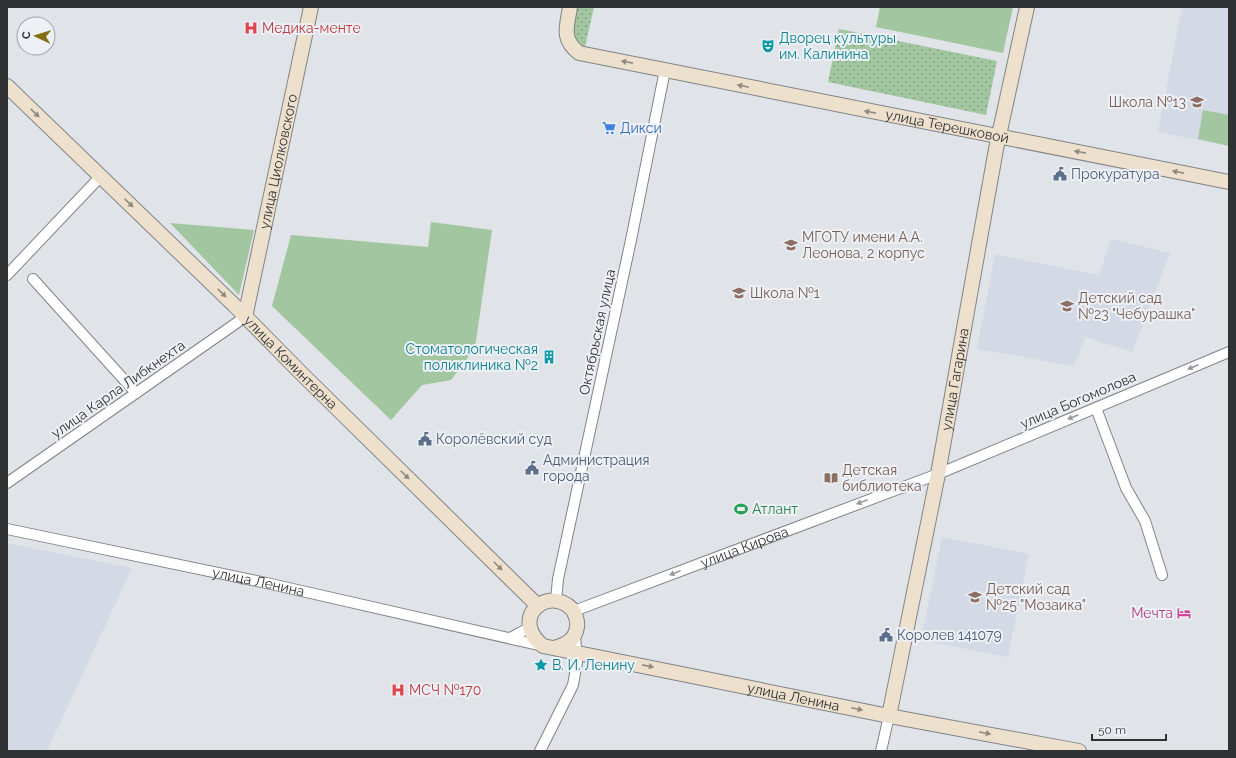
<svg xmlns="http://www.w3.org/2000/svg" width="1236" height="758" font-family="Raleway,sans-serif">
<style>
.built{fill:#d3dae5}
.grass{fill:url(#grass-dots)}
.park{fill:#a1c6a0}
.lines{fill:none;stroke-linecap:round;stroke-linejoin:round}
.street-casing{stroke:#818488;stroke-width:12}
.secondary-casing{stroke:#818488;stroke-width:16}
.street{stroke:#fff;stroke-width:10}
.secondary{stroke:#ede0cc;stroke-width:14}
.oneway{fill:#8f8980}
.oneway2{fill:#98989a}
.labels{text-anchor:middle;stroke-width:4;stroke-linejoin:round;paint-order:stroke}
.health-label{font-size:14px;fill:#be3a42;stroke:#edf0f5;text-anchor:start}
.culture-label{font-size:14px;fill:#0d838f;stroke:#edf0f5;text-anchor:start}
.education-label{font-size:14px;fill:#785e54;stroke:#edf0f5;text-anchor:start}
.street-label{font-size:14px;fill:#313234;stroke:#edf0f5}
.shop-label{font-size:14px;fill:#366cbe;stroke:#edf0f5;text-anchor:start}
.service-label{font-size:14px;fill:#4e5e75;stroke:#edf0f5;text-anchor:start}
.leisure-label{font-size:14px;fill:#27864d;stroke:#edf0f5;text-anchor:start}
.hotel-label{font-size:14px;fill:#b23c85;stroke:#edf0f5;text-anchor:end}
</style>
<defs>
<pattern id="grass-dots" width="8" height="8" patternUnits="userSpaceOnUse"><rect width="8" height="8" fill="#a1c6a0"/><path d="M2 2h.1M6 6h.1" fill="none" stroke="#84a183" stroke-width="1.8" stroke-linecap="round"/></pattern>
</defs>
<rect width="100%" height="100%" fill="#e0e3e7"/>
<g class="built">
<path d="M1182 7H1229V146L1158 132Z"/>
<path d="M1111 239 1170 253 1132 352 1085 337 1074 366 977 349 995 254 1099 275Z"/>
<path d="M942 537 1029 554 1008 657 921 640Z"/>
<path d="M7 543 132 568 47 751H7Z"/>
</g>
<g class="grass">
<path d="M574 7H594L585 47 577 44 571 38Z"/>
<path d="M839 29 997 61 986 115 828 82Z"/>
</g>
<g class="park">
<path d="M880 7H1013L1003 53 876 27Z"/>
<path d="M1203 110 1229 115V146L1198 139Z"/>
<path d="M431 222 492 230 475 348 451 380 422 385 391 420 272 306 291 235 428 247Z"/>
<path d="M170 223 254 230 239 295Z"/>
</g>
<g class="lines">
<g class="street-casing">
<g id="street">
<path d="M7 275 101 176"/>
<path d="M33 279 136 393"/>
<path d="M1096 408 1126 488 1145 521 1162 575"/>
<path d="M7 483 245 317"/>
<path id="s1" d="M7 529 271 584 543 646"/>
<path d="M556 600 558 579 631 240 665 70"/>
<path id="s2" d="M574 611 938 474 1229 352"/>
<path d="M510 638 529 628"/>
<path d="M540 751 573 685 577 662 575 636"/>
<path d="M881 751 889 716"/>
</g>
</g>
<g class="secondary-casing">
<g id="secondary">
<path id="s3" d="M570 7C567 27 561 39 579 53L1229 182"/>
<path id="s4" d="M7 86 234 305 303 375 538 606"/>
<path id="s5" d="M245 317 311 7"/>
<path id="s6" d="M554 648C567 644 575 640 577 627 578 621 575 613 572 609 547 584 509 619 543 646L889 716 1079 751"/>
<path id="s7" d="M889 716 938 474 996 149 1027 7"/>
</g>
</g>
<use href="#street" class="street"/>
<use href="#secondary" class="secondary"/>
</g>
<defs><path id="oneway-solid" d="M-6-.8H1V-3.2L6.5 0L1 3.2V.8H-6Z"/></defs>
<g class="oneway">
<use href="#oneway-solid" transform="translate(627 62) rotate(-169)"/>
<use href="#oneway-solid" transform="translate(743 86) rotate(-168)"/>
<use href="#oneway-solid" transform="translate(870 112) rotate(-169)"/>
<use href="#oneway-solid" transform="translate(35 113) rotate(44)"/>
<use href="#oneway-solid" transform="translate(1080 152) rotate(-169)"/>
<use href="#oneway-solid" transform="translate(1178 172) rotate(-169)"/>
<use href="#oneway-solid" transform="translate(129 203) rotate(44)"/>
<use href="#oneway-solid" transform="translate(222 293) rotate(44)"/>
<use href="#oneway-solid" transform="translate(405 475) rotate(45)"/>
<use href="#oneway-solid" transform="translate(498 566) rotate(45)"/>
<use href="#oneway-solid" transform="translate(648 666) rotate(11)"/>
<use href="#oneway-solid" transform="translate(857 709) rotate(12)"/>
<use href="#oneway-solid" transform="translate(985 733) rotate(10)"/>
</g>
<g class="oneway2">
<use href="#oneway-solid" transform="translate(1193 367) rotate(157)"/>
<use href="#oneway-solid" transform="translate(1073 417) rotate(157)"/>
<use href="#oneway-solid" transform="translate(862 502) rotate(159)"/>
<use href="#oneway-solid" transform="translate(675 573) rotate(159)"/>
</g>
<defs>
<g id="hospital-bare" transform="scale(1.08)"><path d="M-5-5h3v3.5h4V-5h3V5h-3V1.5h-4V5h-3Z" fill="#e0444e" stroke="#edf0f5" stroke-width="2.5" paint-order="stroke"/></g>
<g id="theatre-bare" transform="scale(1.08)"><path d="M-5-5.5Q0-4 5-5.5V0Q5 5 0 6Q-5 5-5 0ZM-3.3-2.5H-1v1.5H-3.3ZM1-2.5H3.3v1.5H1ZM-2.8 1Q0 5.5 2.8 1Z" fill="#0f9aa8" stroke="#edf0f5" stroke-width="2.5" paint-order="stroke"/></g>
<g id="school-bare" transform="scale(1.08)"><path d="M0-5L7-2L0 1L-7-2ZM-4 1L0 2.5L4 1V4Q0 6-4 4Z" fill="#8d6e63" stroke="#edf0f5" stroke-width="2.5" paint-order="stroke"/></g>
<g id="supermarket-bare" transform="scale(1.08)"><path d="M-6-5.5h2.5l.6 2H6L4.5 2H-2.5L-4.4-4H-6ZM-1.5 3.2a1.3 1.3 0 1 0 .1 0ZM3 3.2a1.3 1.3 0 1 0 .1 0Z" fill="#3f7fe0" stroke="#edf0f5" stroke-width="2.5" paint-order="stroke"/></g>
<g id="civic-bare" transform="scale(1.08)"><path d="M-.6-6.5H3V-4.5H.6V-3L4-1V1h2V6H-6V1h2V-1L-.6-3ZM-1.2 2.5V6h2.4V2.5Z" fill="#5c6f8a" stroke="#edf0f5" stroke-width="2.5" paint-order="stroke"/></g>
<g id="university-bare" transform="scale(1.08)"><path d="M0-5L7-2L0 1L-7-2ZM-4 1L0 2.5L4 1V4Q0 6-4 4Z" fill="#8d6e63" stroke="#edf0f5" stroke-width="2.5" paint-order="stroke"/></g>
<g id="building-bare" transform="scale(1.08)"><path d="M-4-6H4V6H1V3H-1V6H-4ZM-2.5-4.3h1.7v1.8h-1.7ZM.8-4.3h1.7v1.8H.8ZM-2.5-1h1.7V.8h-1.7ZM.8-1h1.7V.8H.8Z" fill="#0f9aa8" stroke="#edf0f5" stroke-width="2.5" paint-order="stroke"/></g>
<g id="library-bare" transform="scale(1.08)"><path d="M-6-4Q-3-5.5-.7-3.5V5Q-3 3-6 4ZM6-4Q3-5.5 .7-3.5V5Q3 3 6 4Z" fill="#8d6e63" stroke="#edf0f5" stroke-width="2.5" paint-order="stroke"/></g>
<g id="stadium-bare" transform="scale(1.08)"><path d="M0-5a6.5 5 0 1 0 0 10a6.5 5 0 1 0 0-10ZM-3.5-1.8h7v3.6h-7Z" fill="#2e9e5b" stroke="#edf0f5" stroke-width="2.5" paint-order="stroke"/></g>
<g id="hotel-bare" transform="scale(1.08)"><path d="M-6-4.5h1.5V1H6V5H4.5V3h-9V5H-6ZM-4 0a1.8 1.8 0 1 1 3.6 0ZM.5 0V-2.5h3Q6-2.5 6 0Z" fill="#d1479c" stroke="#edf0f5" stroke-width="2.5" paint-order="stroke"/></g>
<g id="sight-bare" transform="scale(1.08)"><path d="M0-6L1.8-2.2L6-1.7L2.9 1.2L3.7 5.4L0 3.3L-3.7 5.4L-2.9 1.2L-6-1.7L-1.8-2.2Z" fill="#0f9aa8" stroke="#edf0f5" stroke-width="2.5" paint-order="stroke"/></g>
</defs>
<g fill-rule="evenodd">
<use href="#hospital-bare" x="251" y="28"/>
<use href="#theatre-bare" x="768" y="46"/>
<use href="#school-bare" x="1197" y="102"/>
<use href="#supermarket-bare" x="609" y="128"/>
<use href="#civic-bare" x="1060" y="174"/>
<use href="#university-bare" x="791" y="245"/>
<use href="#school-bare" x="739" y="293"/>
<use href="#school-bare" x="1067" y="306"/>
<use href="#building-bare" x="549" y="357"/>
<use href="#civic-bare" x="425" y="439"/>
<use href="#civic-bare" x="532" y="468"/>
<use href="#library-bare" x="831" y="478"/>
<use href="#stadium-bare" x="741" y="509"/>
<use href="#school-bare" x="975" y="597"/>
<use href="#hotel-bare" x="1184" y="613"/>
<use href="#civic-bare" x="886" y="635"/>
<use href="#sight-bare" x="541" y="665"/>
<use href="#hospital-bare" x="398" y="690"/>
</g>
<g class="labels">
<g class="health-label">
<text x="262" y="33">Медика-менте</text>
<text x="409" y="695">МСЧ №170</text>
</g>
<g class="culture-label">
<text x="779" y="43">Дворец культуры<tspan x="779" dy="16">им. Калинина</tspan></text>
<text x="538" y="354" text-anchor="end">Стоматологическая<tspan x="538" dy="16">поликлиника №2</tspan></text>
<text x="552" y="670">В. И. Ленину</text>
</g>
<g class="education-label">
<text x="1186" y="107" text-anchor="end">Школа №13</text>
<text x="802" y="242">МГОТУ имени А.А.<tspan x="802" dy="16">Леонова, 2 корпус</tspan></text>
<text x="750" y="298">Школа №1</text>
<text x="1078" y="303">Детский сад<tspan x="1078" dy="16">№23 "Чебурашка"</tspan></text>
<text x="842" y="475">Детская<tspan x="842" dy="16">библиотека</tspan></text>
<text x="986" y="594">Детский сад<tspan x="986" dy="16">№25 "Мозаика"</tspan></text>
</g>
<g class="street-label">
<text dy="5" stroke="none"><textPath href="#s3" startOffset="426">улица Терешковой</textPath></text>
<text dy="5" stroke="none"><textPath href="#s5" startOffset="159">улица Циолковского</textPath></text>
<text transform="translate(597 332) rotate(-78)" y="5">Октябрьская улица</text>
<text dy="5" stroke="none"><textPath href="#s4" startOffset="396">улица Коминтерна</textPath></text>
<text dy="5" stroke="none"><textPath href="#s7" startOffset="343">улица Гагарина</textPath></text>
<text transform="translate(118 389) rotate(-35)" y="5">улица Карла Либкнехта</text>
<text transform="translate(1078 400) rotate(-23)" y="5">улица Богомолова</text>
<text dy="5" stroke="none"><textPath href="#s2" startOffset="182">улица Кирова</textPath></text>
<text dy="5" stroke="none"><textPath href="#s1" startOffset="257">улица Ленина</textPath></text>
<text dy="5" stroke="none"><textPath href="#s6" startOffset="393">улица Ленина</textPath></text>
</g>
<g class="shop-label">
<text x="620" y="133">Дикси</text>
</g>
<g class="service-label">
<text x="1071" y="179">Прокуратура</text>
<text x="436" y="444">Королёвский суд</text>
<text x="543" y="465">Администрация<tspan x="543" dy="16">города</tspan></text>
<text x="897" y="640">Королев 141079</text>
</g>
<g class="leisure-label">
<text x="752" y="514">Атлант</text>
</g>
<g class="hotel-label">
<text x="1173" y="618">Мечта</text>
</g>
</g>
<rect width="1236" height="758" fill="none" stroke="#313234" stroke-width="16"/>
<g transform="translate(36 36) rotate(274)"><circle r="19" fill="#edf0f5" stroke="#a2a4a8"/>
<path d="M0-3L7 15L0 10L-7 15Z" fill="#816e0c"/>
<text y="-6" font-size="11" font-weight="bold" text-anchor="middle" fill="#313234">С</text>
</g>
<path d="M1092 734v6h74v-6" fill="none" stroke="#313234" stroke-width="2"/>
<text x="1098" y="734" font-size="12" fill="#313234" stroke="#edf0f5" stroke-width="3" paint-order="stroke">50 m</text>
</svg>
